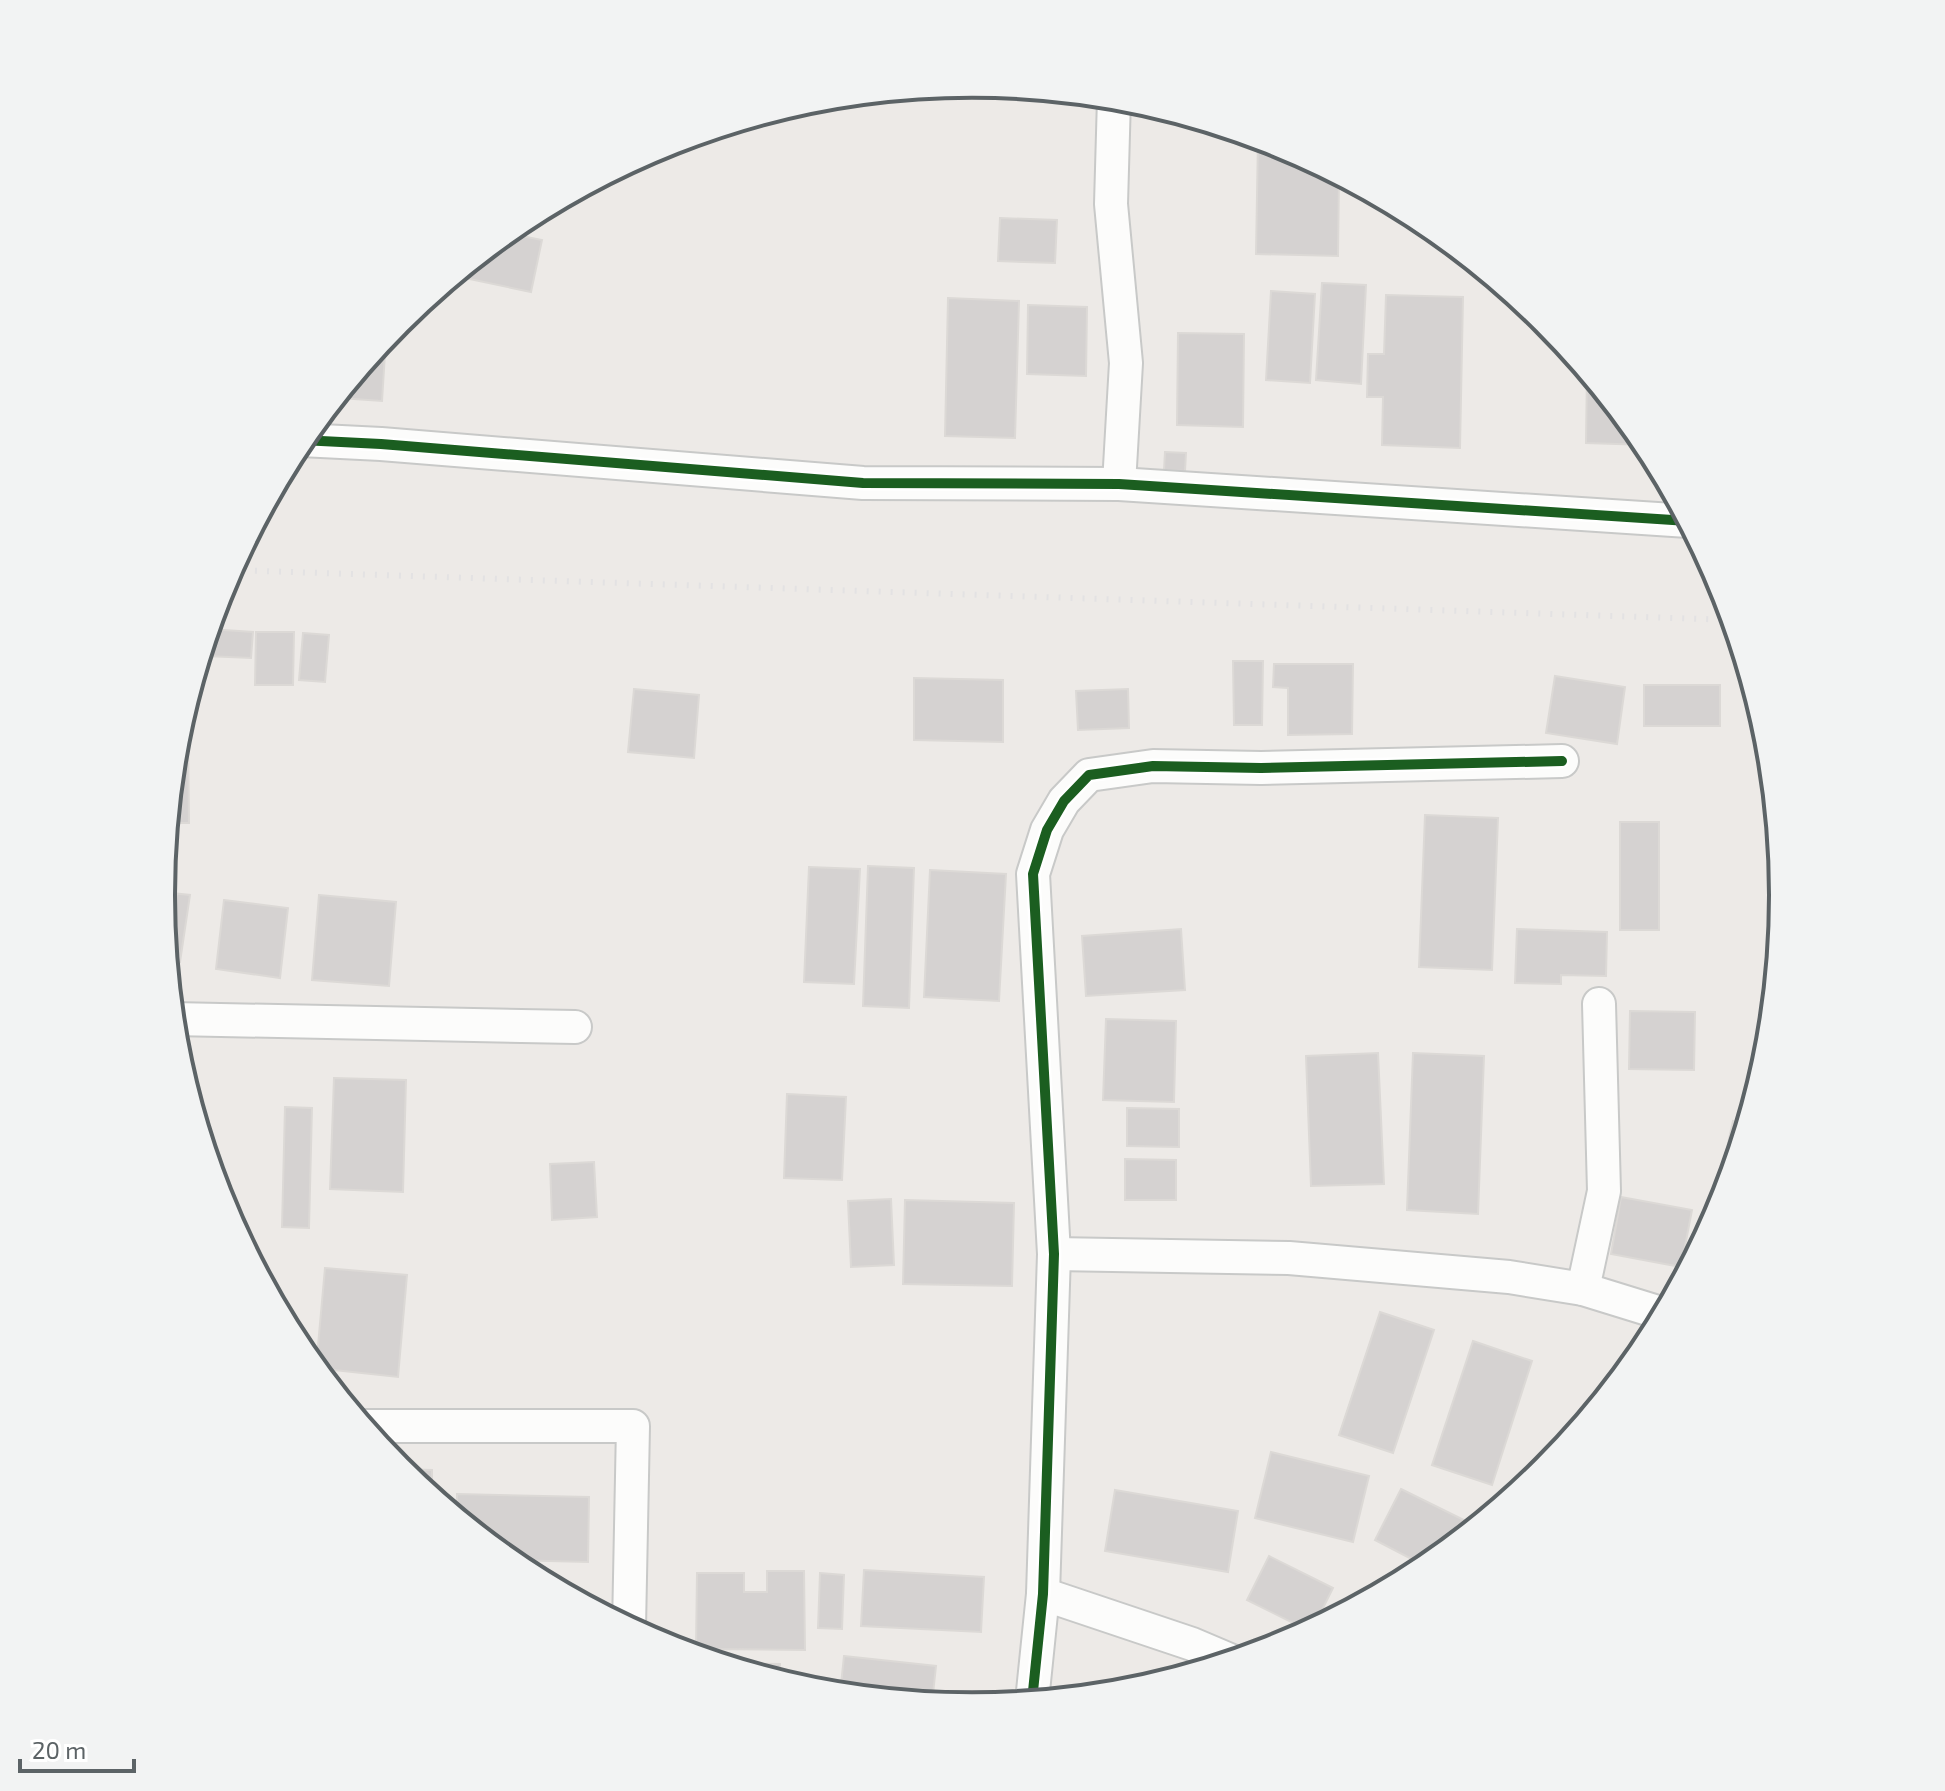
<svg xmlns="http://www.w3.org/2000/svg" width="1945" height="1791" font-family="'Exo 2',sans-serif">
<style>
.building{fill:#d5d2d1;stroke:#dcd9d6;stroke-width:2}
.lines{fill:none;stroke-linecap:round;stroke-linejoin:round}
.minor-casing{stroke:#c8c9c8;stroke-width:36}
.minor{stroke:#fcfcfb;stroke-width:32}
.rail{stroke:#e3e2e3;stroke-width:6;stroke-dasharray:2 10;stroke-linecap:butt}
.cycleway-casing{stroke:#fff;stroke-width:15}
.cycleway{stroke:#1b5e20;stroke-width:10}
.rim{fill:none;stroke:#5c6366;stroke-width:4}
</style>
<rect width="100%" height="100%" fill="#edeae7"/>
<g class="building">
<path d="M1258 138 1283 146 1339 176 1338 256 1256 254Z"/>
<path d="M1000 218 1057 220 1055 263 998 261Z"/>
<path d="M507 233 542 240 531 292 455 276Z"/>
<path d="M1322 283 1366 285 1361 384 1316 380Z"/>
<path d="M1271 291 1315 294 1310 383 1266 380Z"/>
<path d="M1386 295 1463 297 1460 448 1382 445 1383 397H1367L1368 354H1384Z"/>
<path d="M948 298 1019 301 1015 438 945 436Z"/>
<path d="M1028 305 1087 307 1086 376 1027 374Z"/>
<path d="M1178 333 1244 334 1243 427 1177 425Z"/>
<path d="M386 337 382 401 340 398V393Z"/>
<path d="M1587 371 1647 445H1648L1586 443Z"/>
<path d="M1165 452 1186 453 1185 471 1164 470Z"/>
<path d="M209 629 253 632 251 658 206 656 207 637Z"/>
<path d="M256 632H294L293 685H255Z"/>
<path d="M303 633 329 635 325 682 299 680Z"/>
<path d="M1233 661H1263L1262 725H1234Z"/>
<path d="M1274 664H1353L1352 734 1288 735V688L1273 687Z"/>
<path d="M1555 676 1625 687 1617 744 1546 733Z"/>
<path d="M914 678 1003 680V742L914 740Z"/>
<rect x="1644" y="685" width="76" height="41"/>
<path d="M634 689 699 695 694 758 628 752Z"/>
<path d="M1128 689 1129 728 1078 730 1076 691Z"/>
<path d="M177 737H188L189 823H168Z"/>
<path d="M1425 815 1498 818 1492 970 1419 967Z"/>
<rect x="1620" y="822" width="39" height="108"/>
<path d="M868 866 914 868 909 1008 863 1006Z"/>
<path d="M809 867 860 869 854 984 804 982Z"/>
<path d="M163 870 175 872 172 893 190 895 180 962 167 960 161 895Z"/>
<path d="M930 870 1006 874 999 1001 924 997Z"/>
<path d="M319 895 396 902 389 986 312 980Z"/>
<path d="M224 900 288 908 280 978 216 969Z"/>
<path d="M1181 929 1185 990 1086 996 1082 936Z"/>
<path d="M1517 929 1607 932 1606 976 1561 975V984L1515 983Z"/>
<path d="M1630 1011 1695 1012 1694 1070 1629 1069Z"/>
<path d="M1106 1019 1176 1021 1174 1102 1103 1100Z"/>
<path d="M1378 1053 1384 1184 1311 1186 1306 1056Z"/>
<path d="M1413 1053 1484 1056 1478 1214 1407 1210Z"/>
<path d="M334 1078 406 1080 403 1192 330 1189Z"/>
<path d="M787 1094 846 1097 842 1180 784 1178Z"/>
<path d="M285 1107 312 1108 309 1228 282 1227Z"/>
<path d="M1127 1108 1179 1109V1147L1127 1146Z"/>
<path d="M1733 1121 1747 1125 1727 1190 1718 1188Z"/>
<path d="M1125 1159 1176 1160V1200H1125Z"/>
<path d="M594 1162 597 1217 552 1220 550 1164Z"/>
<path d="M1621 1197 1692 1210 1681 1267 1611 1254Z"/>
<path d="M891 1199 894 1265 851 1267 848 1201Z"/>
<path d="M905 1200 1014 1203 1012 1286 903 1284Z"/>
<path d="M325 1268 407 1275 398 1377 316 1368Z"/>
<path d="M1380 1312 1434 1330 1393 1453 1339 1435Z"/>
<path d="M1473 1341 1532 1361 1492 1485 1432 1465Z"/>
<path d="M1271 1452 1369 1476 1353 1542 1255 1518Z"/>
<path d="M398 1469 432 1470V1496Z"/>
<path d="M1401 1489 1472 1524 1467 1535 1427 1567 1375 1540Z"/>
<path d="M1115 1490 1238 1511 1228 1572 1105 1551Z"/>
<path d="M457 1494 589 1497 588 1562 509 1560 457 1517Z"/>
<path d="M1269 1556 1333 1588 1312 1630 1309 1631 1247 1600Z"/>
<path d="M864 1570 984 1577 981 1632 861 1626Z"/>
<path d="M767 1571H804L805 1650 696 1649 697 1573H744V1592H767Z"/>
<path d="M820 1573 844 1575 842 1629 818 1628Z"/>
<path d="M844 1656 936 1666 932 1703 840 1694Z"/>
<path d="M722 1663 780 1664V1681Z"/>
</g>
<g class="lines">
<g class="minor-casing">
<g id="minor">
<path d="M1114 98 1111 204 1126 363 1119 484"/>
<path d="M301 440 381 444 863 483 1119 484 1688 521"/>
<path d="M173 1019 575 1027"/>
<path d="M1054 1254 1289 1258 1509 1277 1583 1289 1664 1314"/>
<path d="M1583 1289 1604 1191 1599 1004"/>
<path d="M363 1426H633L629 1628"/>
<path d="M1043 1594 1192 1644 1232 1661"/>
<path d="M1032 1701 1043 1594 1054 1254 1033 874 1047 830 1064 801 1089 775 1153 766 1261 768 1562 761"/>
</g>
</g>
<use href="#minor" class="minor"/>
<path class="rail" d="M231 570 1733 620"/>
<g class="cycleway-casing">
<g id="cycleway">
<path d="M301 440 381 444 863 483 1119 484 1688 521"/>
<path d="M1032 1701 1043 1594 1054 1254 1033 874 1047 830 1064 801 1089 775 1153 766 1261 768 1562 761"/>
</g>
</g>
<use href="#cycleway" class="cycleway"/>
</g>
<path d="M0 0H1945V1791H0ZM175 895a797 797 0 1 1 1594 0a797 797 0 1 1-1594 0Z" fill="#f2f3f3" fill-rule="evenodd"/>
<path class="rim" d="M175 895a797 797 0 1 1 1594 0a797 797 0 1 1-1594 0Z"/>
<path d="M20 1759v12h114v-12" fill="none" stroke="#5c6366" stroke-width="4"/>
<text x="32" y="1759" font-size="24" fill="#5c6366" stroke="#ffffff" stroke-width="6" paint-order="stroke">20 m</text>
</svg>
